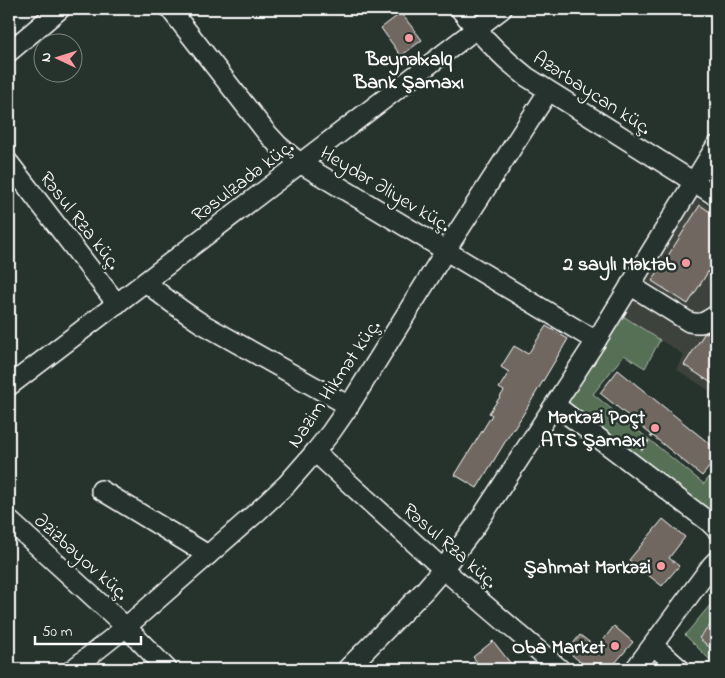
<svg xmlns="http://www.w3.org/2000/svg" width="725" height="678" font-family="'Indie Flower',sans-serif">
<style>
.built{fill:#3c433d}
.green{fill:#556f55;stroke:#aab7aa}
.building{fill:#706861;stroke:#fff}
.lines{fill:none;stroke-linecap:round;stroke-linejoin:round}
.minor-casing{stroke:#fff;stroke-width:22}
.path{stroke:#fff;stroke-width:2.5;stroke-dasharray:4 4;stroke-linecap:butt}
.minor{stroke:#26332d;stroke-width:19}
.poi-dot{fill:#ff9aa2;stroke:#26332d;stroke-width:2}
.labels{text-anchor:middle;stroke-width:5;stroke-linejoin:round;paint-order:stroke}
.poi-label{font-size:20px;font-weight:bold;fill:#fff;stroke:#26332d;text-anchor:end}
.street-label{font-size:20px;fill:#fff;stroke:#26332d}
</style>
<rect width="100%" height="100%" fill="#26332d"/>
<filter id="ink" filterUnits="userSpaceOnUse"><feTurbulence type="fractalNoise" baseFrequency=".02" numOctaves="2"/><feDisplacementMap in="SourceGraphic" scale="10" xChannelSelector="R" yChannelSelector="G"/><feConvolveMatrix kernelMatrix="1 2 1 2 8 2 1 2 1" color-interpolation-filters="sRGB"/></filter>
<g filter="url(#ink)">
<path class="built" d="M696 198 716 211V395L676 369 684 355 623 316Z"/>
<g class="green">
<path d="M623 316 660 340 645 368 624 355 593 394 704 484 716 468V515L566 403Z"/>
<path d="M716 598V666L685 635Z"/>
</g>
<g class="building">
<path d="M401 13 422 40 401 56 381 28Z"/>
<path d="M700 205 716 216V259L688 304 652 281Z"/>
<path d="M546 326 568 339 524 413 514 429H513L477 488 455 475 492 415 489 413 504 391 499 388 509 372 501 367 514 346 528 354Z"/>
<path d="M714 330 716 331V386L684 365 704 334Z"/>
<path d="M618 370 716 449V459L702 476 600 393Z"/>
<path d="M663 519 685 537 669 558 679 566 662 586 629 560Z"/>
<path d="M716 619V653L699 638Z"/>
<path d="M614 626 633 642 610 669H589L567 651 580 635 597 648Z"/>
<path d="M493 641 515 669H482L473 657Z"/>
</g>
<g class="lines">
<g class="minor-casing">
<g id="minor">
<path d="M170 9 266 132 278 145 300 163 596 341"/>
<path d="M460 9C480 35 501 57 527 77L716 196"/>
<path d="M9 52 60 9"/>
<path d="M9 163 117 304"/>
<path d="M146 282C163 297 181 310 201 323L349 406"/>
<path d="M630 285 689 322C702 325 705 322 716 315"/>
<path d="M9 386 502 9"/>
<path d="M555 405 709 522 716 529"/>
<path d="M315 452 443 569 560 669"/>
<path d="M101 490 208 555"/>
<path d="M9 520 126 627 167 669"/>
<path d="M654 646 680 669"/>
<path d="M73 669 126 627 257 512 287 484 315 452 331 432 349 406 446 250 548 92"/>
<path d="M347 669 424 591 443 569 475 527 596 341 716 146"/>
<path d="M635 669 712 565 716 561"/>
</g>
</g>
<path class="path" d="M641 450 652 436"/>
<use href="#minor" class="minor"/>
</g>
</g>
<g class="poi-dot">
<circle cx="409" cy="38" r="5"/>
<circle cx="686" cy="263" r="5"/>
<circle cx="655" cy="428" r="5"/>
<circle cx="661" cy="566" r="5"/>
<circle cx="615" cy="646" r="5"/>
</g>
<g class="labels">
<g class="poi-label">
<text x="409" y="65" text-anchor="middle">Beynəlxalq<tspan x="409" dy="23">Bank Şamaxı</tspan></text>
<text x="676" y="270">2 saylı Məktəb</text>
<text x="645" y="423">Mərkəzi Poçt<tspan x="645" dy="23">ATS Şamaxı</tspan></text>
<text x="651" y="573">Şahmat Mərkəzi</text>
<text x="605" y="653">Oba Market</text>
</g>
<g class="street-label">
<text transform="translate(593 92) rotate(33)" y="7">Azərbaycan küç.</text>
<text transform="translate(242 180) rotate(-37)" y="7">Rəsulzadə küç.</text>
<text transform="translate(386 188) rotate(31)" y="7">Heydər Əliyev küç.</text>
<text transform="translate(81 220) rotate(52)" y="7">Rəsul Rza küç.</text>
<text transform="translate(333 383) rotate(-56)" y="7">Nazim Hikmət küç.</text>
<text transform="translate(451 545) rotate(41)" y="7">Rəsul Rza küç.</text>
<text transform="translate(82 556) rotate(42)" y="7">Əzizbəyov küç.</text>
</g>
</g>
<rect width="725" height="678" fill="none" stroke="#26332d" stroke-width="30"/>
<rect x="15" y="15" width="695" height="648" fill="none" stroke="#fff" stroke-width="2" filter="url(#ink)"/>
<g transform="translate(58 58) rotate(274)"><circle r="24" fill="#26332d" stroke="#7d8581"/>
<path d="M0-4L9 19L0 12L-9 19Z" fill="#ff9aa2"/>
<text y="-8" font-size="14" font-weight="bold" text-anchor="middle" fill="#ffffff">N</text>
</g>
<path d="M35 636v8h106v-8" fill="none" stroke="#ffffff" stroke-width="2.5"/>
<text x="42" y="636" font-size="15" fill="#ffffff" stroke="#26332d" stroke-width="4" paint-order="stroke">50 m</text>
</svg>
